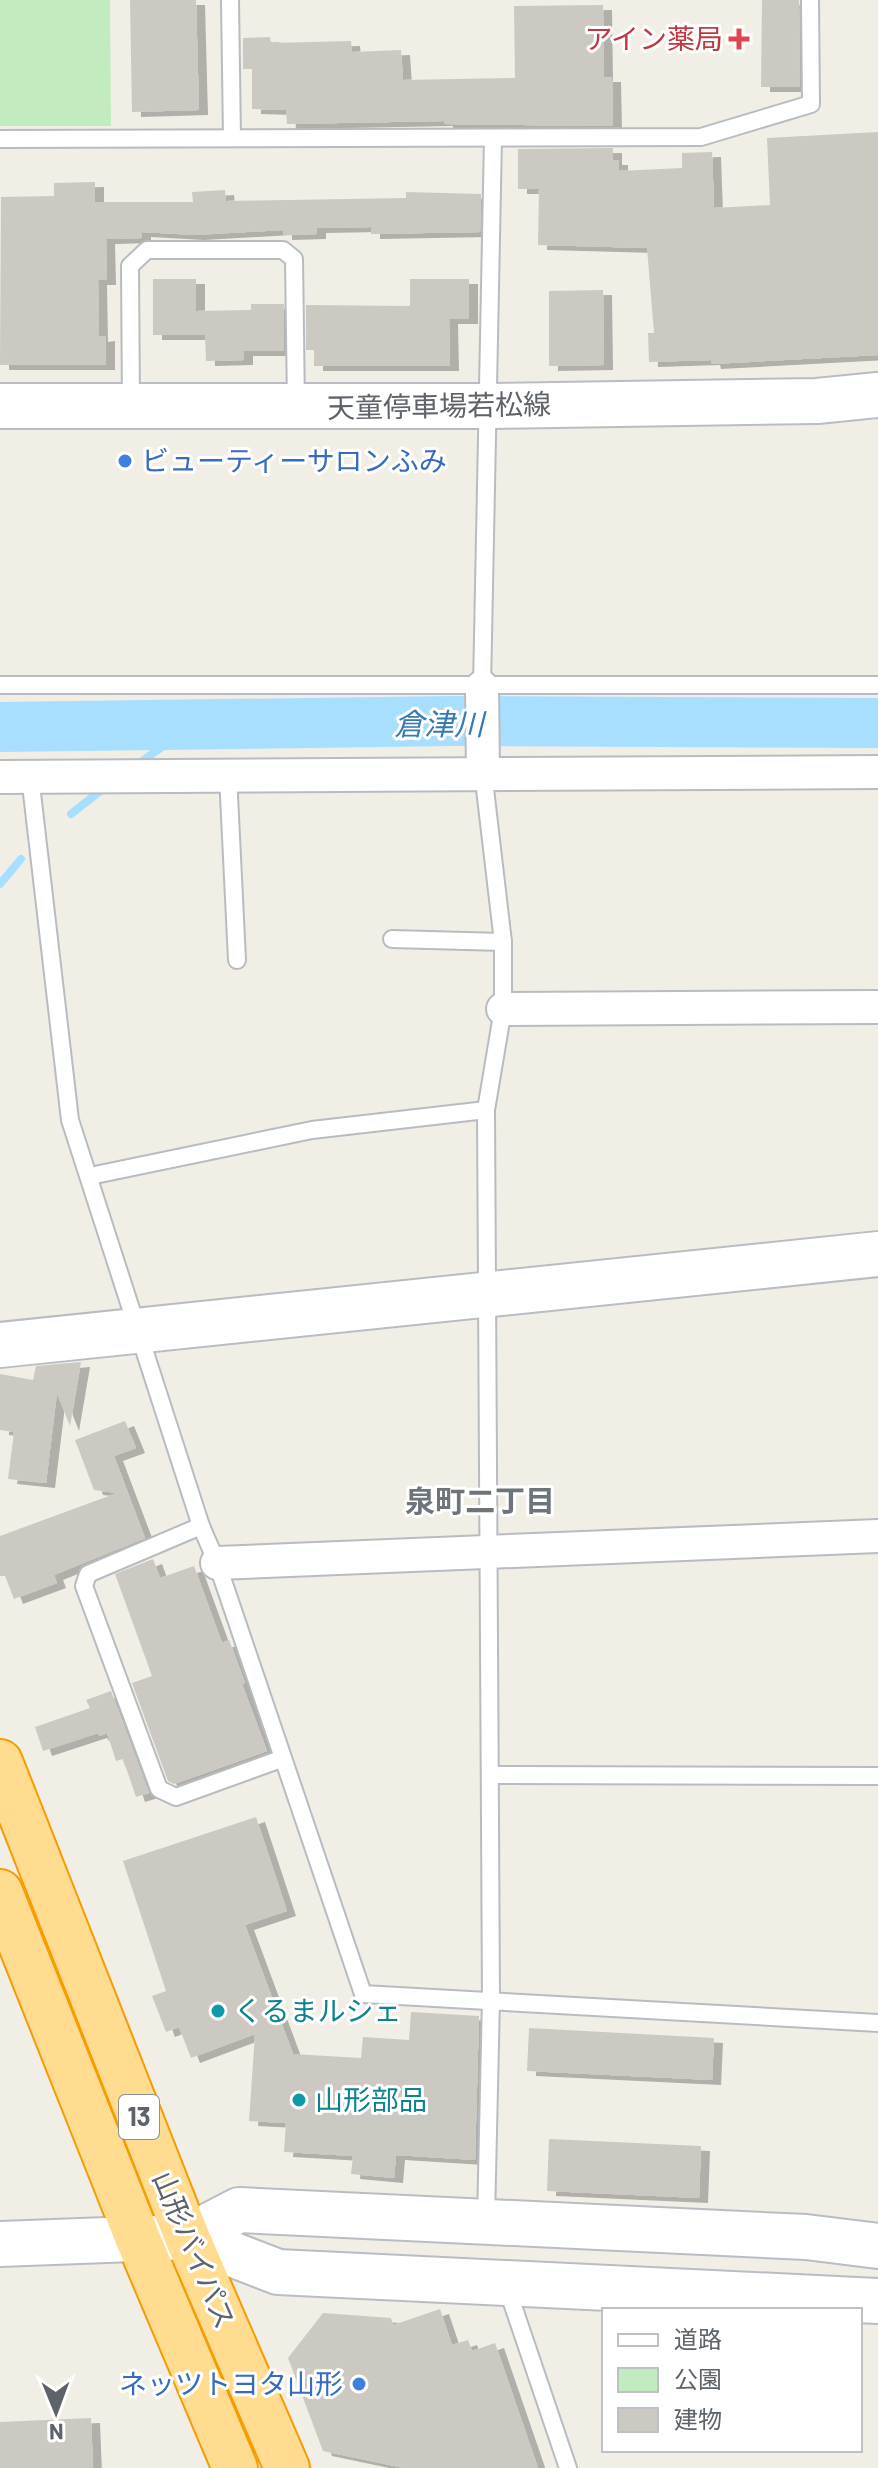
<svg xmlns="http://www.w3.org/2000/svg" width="878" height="2468" font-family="Barlow,'Noto Sans JP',sans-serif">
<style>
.green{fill:#c3ebc0}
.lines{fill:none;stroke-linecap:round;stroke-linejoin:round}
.stream{stroke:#a8deff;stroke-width:8}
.river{stroke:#a8deff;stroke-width:50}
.building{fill:#ccc9c3;filter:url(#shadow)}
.lane-casing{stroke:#b8bcc1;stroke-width:20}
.street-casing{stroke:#b8bcc1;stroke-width:36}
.secondary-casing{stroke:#b9bdc3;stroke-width:48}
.highway-casing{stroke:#f79c00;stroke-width:48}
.lane{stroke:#fff;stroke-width:16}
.street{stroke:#fff;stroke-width:32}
.secondary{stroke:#fff;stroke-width:44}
.highway{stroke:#ffdc8f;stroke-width:44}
.health-dot{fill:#e0444e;stroke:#fff;stroke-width:3}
.shop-dot{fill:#3f7fe0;stroke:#fff;stroke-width:3}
.culture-dot{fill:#0f9aa8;stroke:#fff;stroke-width:3}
.labels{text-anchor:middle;stroke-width:6;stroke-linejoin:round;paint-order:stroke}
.shield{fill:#fff;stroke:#8e9295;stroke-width:2}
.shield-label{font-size:26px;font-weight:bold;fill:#5d6368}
.health-label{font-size:28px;fill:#be3a42;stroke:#fff;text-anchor:end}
.street-label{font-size:28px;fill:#5d6368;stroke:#fff}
.shop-label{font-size:28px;fill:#366cbe;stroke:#fff;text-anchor:start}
.culture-label{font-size:28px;fill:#0d838f;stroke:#fff;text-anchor:start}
.water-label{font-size:30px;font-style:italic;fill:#367ab3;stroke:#fff}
.neighbourhood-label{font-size:30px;font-weight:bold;fill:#6e757a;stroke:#fff}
</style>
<defs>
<filter id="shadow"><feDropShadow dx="9" dy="5" stdDeviation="0" flood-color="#0004"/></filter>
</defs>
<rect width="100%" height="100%" fill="#f1eee6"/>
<path class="green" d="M0 0H110L111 126H0Z"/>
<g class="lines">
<g class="stream">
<path d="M135 766 192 726"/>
<path d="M71 814 104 788"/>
<path d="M0 884 21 859"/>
</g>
<path class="river" d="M0 727 455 721 878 723"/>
</g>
<g class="building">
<path d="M130 0H196L199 110 132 112Z"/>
<path d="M762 0H799L800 87H761Z"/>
<path d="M603 5 604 77H612L613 126 444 124V121L287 124 286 110 252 109V69H243V38L270 37 271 43 351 41 352 52 401 50 403 80 515 78 514 6Z"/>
<path d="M878 132V355L712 364 711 360 649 362 648 333H654L647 248 538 245 539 189H518V149L613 148V160H619V171L682 168V153L712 152 714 208 770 205 767 138Z"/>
<path d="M95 182V202H193L192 192 225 190 226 201 406 198V192L481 194 480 232 371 234V227L317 228V234L283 235V230L195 235 142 232V238L106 239 107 280H98L99 337 106 336V365H0L1 197 54 196V183Z"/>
<path d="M153 279H196V311L251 310V304H284V351H244V360L206 361 205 335H153Z"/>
<path d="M410 279H469V319H449L450 366H314V350H306V305L410 306Z"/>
<path d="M603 290 604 365 549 366V291Z"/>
<path d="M81 1362 70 1426 57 1393 46 1483 8 1479 14 1432 0 1430V1374L33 1380 36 1366Z"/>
<path d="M125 1421 136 1448 114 1456 145 1538 54 1575 57 1583 14 1599 5 1576H0V1536L117 1493 94 1490 75 1440Z"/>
<path d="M153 1559 160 1578 194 1566 222 1643 229 1640 245 1683 242 1684 267 1751 174 1784 168 1781 132 1683 152 1676 115 1574Z"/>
<path d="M111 1691 149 1793 136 1797 123 1759 116 1761 107 1733 100 1736 98 1733 43 1751 35 1727 90 1708 86 1700Z"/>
<path d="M256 1817 287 1911 245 1925 293 2054 361 2058 363 2037 409 2040 411 2012 479 2016 475 2160 396 2155 394 2178 351 2174 353 2156 284 2152 286 2123 249 2121 255 2034 191 2058 179 2027 166 2032 152 1996 166 1991 123 1861Z"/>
<path d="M529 2028 714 2038 712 2080 527 2071Z"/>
<path d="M549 2139 701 2146 699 2198 547 2191Z"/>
<path d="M440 2309 452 2345 468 2340 472 2351 495 2343 538 2468H404L323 2451 288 2358 323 2313 391 2318 393 2325Z"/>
<path d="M91 2418 93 2468H0V2422Z"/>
</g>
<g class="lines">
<g class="lane-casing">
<g id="lane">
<path d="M230 0 232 138"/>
<path d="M0 139 701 137 811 104 810 0"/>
<path d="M131 406 130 266 147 250H283L294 259 296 406"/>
<path d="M0 685H878"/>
<path d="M482 687 493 138"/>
<path d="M483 772 503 942V1009L486 1110 491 1999 486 2220"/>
<path d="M228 775 237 960"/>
<path d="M30 776 70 1120 201 1526 217 1563 363 1994 878 2023"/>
<path d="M392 939 503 942"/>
<path d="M90 1176 312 1130 486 1110"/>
<path d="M201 1526 88 1574 84 1586 159 1789 176 1797 281 1759"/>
<path d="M490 1775 878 1776"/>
<path d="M506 2285 568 2468"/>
</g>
</g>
<g class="street-casing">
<g id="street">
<path d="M482 687 483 772"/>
<path d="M0 777 878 772"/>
<path d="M503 1009 878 1007"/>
<path d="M217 1563 878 1536"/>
</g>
</g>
<g class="secondary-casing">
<g id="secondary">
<path d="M0 406H486L817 401 878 395"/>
<path d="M0 1345 878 1254"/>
<path d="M187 2237 239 2210 806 2237 878 2246"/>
<path d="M0 2244 187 2237 278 2272 878 2301"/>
</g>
</g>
<g class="highway-casing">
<g id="highway">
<path d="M0 1762 187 2237 287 2468"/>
<path d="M0 1892 138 2239 235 2468"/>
</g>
</g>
<use href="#lane" class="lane"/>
<use href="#street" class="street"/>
<use href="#secondary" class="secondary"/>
<use href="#highway" class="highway"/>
</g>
<path class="health-dot" d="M735 27h8v8h8v8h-8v8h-8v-8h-8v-8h8z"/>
<g class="shop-dot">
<circle cx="125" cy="461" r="8"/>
<circle cx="359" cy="2384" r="8"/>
</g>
<g class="culture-dot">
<circle cx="218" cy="2011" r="8"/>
<circle cx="299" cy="2100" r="8"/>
</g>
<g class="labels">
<rect class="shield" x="119" y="2095" width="40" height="44" rx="6"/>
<g class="shield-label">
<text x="139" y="2126">13</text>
</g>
<g class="health-label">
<text x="723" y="49">アイン薬局</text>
</g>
<g class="street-label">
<text transform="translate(439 406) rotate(-1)" y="10">天童停車場若松線</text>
<text transform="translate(194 2250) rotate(67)" y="10">山形バイパス</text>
</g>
<g class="shop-label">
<text x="141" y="471">ビューティーサロンふみ</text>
<text x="343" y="2394" text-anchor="end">ネッツトヨタ山形</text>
</g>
<g class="culture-label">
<text x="234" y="2021">くるまルシェ</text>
<text x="315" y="2110">山形部品</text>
</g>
<g class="water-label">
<text x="439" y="735">倉津川</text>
</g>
<g class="neighbourhood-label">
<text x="480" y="1512">泉町二丁目</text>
</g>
</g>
<rect x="602" y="2308" width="260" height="144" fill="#ffffff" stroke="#bec1c3" stroke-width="2"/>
<rect x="618" y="2334" width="40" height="12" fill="#ffffff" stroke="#bec1c3" stroke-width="2"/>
<text x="674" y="2348" font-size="24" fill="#5d6368">道路</text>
<rect x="618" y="2368" width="40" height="24" fill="#c3ebc0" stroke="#bec1c3" stroke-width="2"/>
<text x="674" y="2388" font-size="24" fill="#5d6368">公園</text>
<rect x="618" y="2408" width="40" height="24" fill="#ccc9c3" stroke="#bec1c3" stroke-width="2"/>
<text x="674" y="2428" font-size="24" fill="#5d6368">建物</text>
<g transform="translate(56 2412) rotate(179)" stroke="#ffffff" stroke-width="6" paint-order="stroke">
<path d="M0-6L14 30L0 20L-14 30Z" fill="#5d6368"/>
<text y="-12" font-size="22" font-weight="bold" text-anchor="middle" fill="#5d6368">N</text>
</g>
</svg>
